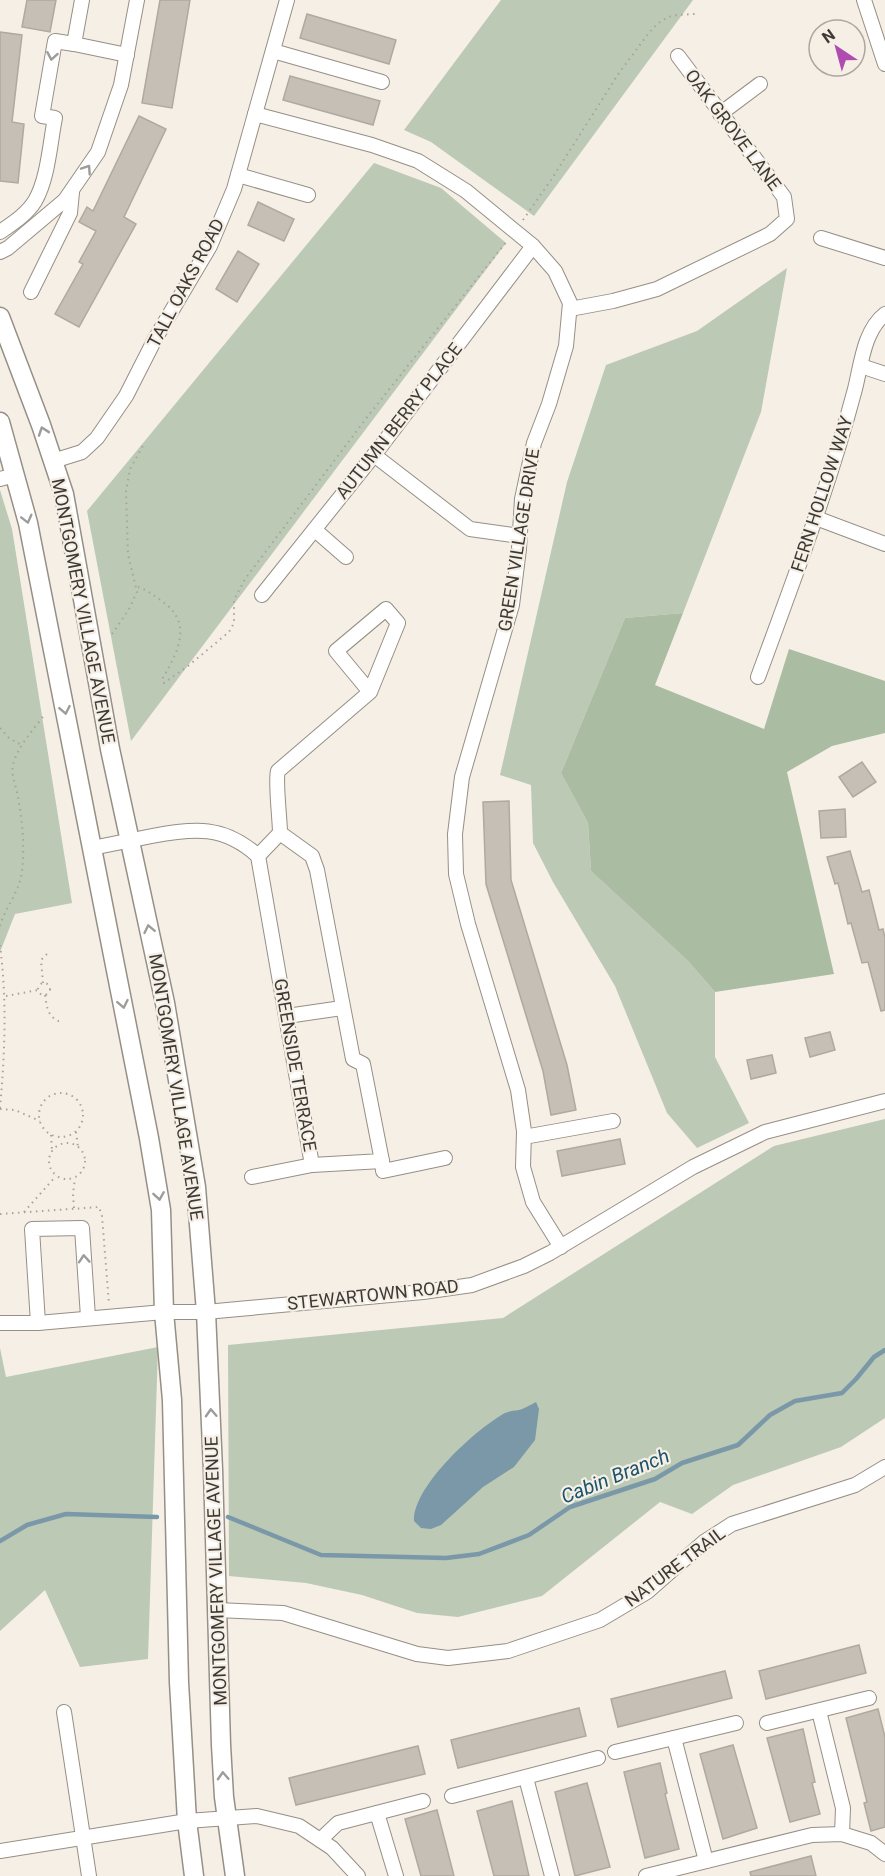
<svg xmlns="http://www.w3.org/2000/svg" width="885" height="1876" font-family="Roboto,sans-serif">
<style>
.green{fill:#bbc9b5}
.forest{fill:#aabca1}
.water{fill:#7a98a8}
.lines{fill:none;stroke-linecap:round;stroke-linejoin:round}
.stream{stroke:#7a98a8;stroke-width:4.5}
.building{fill:#c6bfb6;stroke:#afa99f;stroke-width:1.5}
.minor-casing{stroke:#958f85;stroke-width:16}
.major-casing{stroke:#958f85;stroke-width:21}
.path{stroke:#a9a39c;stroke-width:2;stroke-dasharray:1.5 4.5;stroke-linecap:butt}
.minor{stroke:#fff;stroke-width:14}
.major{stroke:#fff;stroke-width:18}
.oneway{stroke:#9e9c9a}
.labels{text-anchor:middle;stroke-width:4.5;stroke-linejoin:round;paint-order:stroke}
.street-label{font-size:18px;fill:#3d3a36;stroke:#f6efe5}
.water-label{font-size:20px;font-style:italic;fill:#1b546d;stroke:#f6efe5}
</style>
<rect width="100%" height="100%" fill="#f6efe5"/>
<g class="green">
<path d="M501 0H693L534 216 431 142 404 130Z"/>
<path d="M374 163 441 188 506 243 131 741 87 511Z"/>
<path d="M787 268 761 412 683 613 625 618 561 773 588 823 591 871 688 961 715 992V1057L749 1123 697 1148 667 1113 615 986 553 882 533 843 531 785 500 775 567 482 606 365 697 331Z"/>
<path d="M0 490 12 529 72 903 15 914 0 952Z"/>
<path d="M885 1119V1418L841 1447 733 1485 692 1514 660 1502 542 1596 458 1617 417 1613 362 1595 306 1583 229 1576 228 1345 503 1318 774 1146Z"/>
<path d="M158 1347 148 1659 80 1667 45 1590 0 1631V1348L6 1377Z"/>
</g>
<path class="forest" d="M683 613 655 685 764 729 789 649 885 681V733L832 746 787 772 834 974 715 992 688 961 591 871 588 823 561 773 625 618Z"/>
<path class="water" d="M536 1402 539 1409 535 1440 514 1467 483 1487 441 1525 431 1529 421 1528 414 1521C413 1486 476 1429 505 1413 509 1411 514 1411 519 1410 524 1409 530 1405 536 1402Z"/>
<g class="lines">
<g class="stream">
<path d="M228 1517 321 1555 446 1558 479 1554 529 1535 570 1507 655 1479 682 1463 738 1445 770 1415 795 1401 842 1393 856 1379 874 1357 885 1350"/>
<path d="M0 1541 27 1525 66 1514 157 1517"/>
</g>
</g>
<g class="building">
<path d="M27 0H56L50 32 22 27Z"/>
<path d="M160 0H190L172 108 142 103Z"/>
<path d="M307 14 396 40 389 64 300 38Z"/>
<path d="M0 32 22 35 12 122 24 124 18 183 0 181Z"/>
<path d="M290 76 380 101 373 125 283 100Z"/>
<path d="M139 116 166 129 124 217 136 224 79 327 55 314 83 264 79 262 96 231 79 222 87 207 93 211Z"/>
<path d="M258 202 294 219 284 241 248 225Z"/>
<path d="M238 251 259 264 237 302 216 289Z"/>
<path d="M862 762 876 782 853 797 839 777Z"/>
<path d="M509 801 511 880 567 1065 576 1110 551 1115 543 1071 486 884 483 802Z"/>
<path d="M845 809 846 837 821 838 819 811Z"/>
<path d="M850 851 862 892 869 890 879 930 883 929 885 938V1010L881 1011 868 962 862 963 851 923 848 924 838 883 835 884 827 857Z"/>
<path d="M830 1032 835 1050 810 1057 805 1038Z"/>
<path d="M772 1055 776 1073 751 1079 747 1060Z"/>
<path d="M620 1139 625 1164 562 1176 557 1151Z"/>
<path d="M859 1645 866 1673 766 1699 759 1671Z"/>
<path d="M725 1671 732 1698 618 1727 611 1699Z"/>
<path d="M579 1708 586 1736 458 1768 451 1740Z"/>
<path d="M878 1709 885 1737V1827L871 1831 864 1803 867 1802 846 1718Z"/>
<path d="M803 1729 815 1782 812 1783 820 1814 790 1822 767 1738Z"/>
<path d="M733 1745 757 1828 723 1839 700 1754Z"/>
<path d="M418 1746 425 1774 296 1805 289 1778Z"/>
<path d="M660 1763 667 1793 665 1794 679 1849 645 1858 624 1772Z"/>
<path d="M587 1783 610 1867 575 1876 555 1792Z"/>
<path d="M512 1801 529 1876H494L477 1811Z"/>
<path d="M437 1810 454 1876H421L405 1819Z"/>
<path d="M811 1856 816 1876H751L750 1872Z"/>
</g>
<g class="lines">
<g class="minor-casing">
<g id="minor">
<path d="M864 0 885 64"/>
<path d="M74 44 127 55"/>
<path d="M273 51 382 82"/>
<path d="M255 114 372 145 418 161 466 191 533 246 555 271 570 303 566 346 549 404 534 443 522 499 519 549 512 605 462 777 455 834 456 874 468 924 518 1090 524 1131 523 1167 533 1202 561 1247"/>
<path d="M720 114 760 84"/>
<path d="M238 175 308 195"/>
<path d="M0 232C13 223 27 214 35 201 48 179 50 143 55 118L42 116 55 41 74 44 82 0"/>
<path d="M821 238 885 258"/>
<path d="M0 252 8 248 65 200 98 152 121 85 137 0"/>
<path d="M31 292 70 213 72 192"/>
<path d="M570 309 613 301 657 289 770 234 787 219 784 197 678 56"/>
<path d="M861 366 885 374"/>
<path d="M374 455 470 529 520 536"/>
<path d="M53 461 82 452 97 438 126 396 155 339 210 246 234 189 287 0"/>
<path d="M0 479 15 475"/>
<path d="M816 518 885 544"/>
<path d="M315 530 346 557"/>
<path d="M262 595 378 450 533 246"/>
<path d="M758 677C793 582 829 487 855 389 861 365 864 330 885 314"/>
<path d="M92 848C112 844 132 840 152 836 194 828 224 825 258 856L312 1165 382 1161 363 1064 353 1059 317 870 312 856 280 833C280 820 275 780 278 771L370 692 336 651 386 609 398 623 370 692"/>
<path d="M258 856 280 833"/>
<path d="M287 1016 342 1008"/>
<path d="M524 1137 613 1121"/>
<path d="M382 1161 383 1171 445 1158"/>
<path d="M252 1177 312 1165"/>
<path d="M0 1323H38L164 1312H206L423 1292 472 1285 524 1266 550 1253 693 1167 765 1132 885 1101"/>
<path d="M38 1323 32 1229 82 1228 88 1317"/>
<path d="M217 1610 283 1613 417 1654 448 1658 508 1651 600 1620 647 1592 704 1542 732 1524 855 1485 885 1467"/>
<path d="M819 1711 843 1808 842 1834"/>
<path d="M64 1712 89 1876"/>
<path d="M767 1723 869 1698"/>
<path d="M674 1738 706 1861"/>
<path d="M615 1752 736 1723"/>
<path d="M526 1778 552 1876"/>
<path d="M452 1796 598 1758"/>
<path d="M377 1813 396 1876"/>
<path d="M320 1840 338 1823 423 1801"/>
<path d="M0 1851 187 1821 257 1816 299 1826 332 1848 358 1876"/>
<path d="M646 1876 812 1835 842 1834 871 1843 885 1854"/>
</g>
</g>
<g class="major-casing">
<g id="major">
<path d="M0 317 41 425 64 494 110 749 165 1003 196 1187 206 1312 213 1470 221 1745 224 1797 235 1876"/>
<path d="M0 422 28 523 149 1138 161 1210 164 1312 172 1400 179 1682 187 1821 194 1876"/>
</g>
</g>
<g class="path">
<path d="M523 220 551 180 619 73 648 34 657 24 668 17 677 15 695 14"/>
<path d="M138 587C147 590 155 596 163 602 193 623 178 653 162 679L164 683 188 666 229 632 234 623V600L245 579 368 416 507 241"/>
<path d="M112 634 128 611 137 592 128 554 126 491 130 469 144 444"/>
<path d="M0 728 9 738 23 746"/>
<path d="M0 926C5 907 20 892 22 871 25 846 22 817 17 792 15 783 11 774 13 765 17 747 34 729 45 714"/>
<path d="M0 945C7 1001 5 1052 0 1108"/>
<circle cx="44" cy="989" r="6"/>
<path d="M43 983 41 960 50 951"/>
<path d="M45 995C47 1009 48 1018 63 1023"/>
<path d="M6 996 38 990"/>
<circle cx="61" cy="1115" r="22"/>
<path d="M0 1109 15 1110 40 1121"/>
<path d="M76 1132 78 1147"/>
<path d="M51 1135 52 1150"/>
<circle cx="67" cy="1161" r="18"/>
<path d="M74 1208 73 1194 75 1178"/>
<path d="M24 1212 56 1176"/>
<path d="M0 1214 99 1207 102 1216 109 1304"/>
</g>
<use href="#minor" class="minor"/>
<use href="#major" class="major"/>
</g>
<defs><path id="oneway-chevron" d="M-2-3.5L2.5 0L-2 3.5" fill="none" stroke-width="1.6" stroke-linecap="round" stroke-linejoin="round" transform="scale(1.5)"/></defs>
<g class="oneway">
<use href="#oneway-chevron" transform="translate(52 56) rotate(100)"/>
<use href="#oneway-chevron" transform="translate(87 169) rotate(-56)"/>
<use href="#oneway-chevron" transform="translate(43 431) rotate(-109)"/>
<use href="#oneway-chevron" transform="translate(27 519) rotate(76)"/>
<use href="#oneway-chevron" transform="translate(65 710) rotate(79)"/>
<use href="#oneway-chevron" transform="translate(149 929) rotate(-102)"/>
<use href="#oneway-chevron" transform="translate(123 1004) rotate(79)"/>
<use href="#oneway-chevron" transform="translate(159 1196) rotate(81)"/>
<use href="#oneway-chevron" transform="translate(84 1259) rotate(-94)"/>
<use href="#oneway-chevron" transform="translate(211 1413) rotate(-93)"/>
<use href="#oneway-chevron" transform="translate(223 1776) rotate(-93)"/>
</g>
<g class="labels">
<g class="street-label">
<text transform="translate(733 130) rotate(53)" y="6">OAK GROVE LANE</text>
<text transform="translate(186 283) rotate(-62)" y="6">TALL OAKS ROAD</text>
<text transform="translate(399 421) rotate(-52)" y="6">AUTUMN BERRY PLACE</text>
<text transform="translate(822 494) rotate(-72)" y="6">FERN HOLLOW WAY</text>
<text transform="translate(519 540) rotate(-81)" y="6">GREEN VILLAGE DRIVE</text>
<text transform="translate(83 611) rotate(79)" y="6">MONTGOMERY VILLAGE AVENUE</text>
<text transform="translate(295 1065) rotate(80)" y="6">GREENSIDE TERRACE</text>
<text transform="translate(176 1087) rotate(81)" y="6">MONTGOMERY VILLAGE AVENUE</text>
<text transform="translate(373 1295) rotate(-6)" y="6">STEWARTOWN ROAD</text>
<text transform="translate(675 1567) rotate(-37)" y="6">NATURE TRAIL</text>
<text transform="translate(216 1571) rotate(-92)" y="6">MONTGOMERY VILLAGE AVENUE</text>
</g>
<g class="water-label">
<text transform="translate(615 1476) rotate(-22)" y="7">Cabin Branch</text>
</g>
</g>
<g transform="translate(837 48) rotate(324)"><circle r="28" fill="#f6efe5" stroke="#aca79f" stroke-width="1.5"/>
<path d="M0-4.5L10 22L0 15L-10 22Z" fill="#af4bb1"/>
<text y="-9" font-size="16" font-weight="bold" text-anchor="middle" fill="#3d3a36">N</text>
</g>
</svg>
